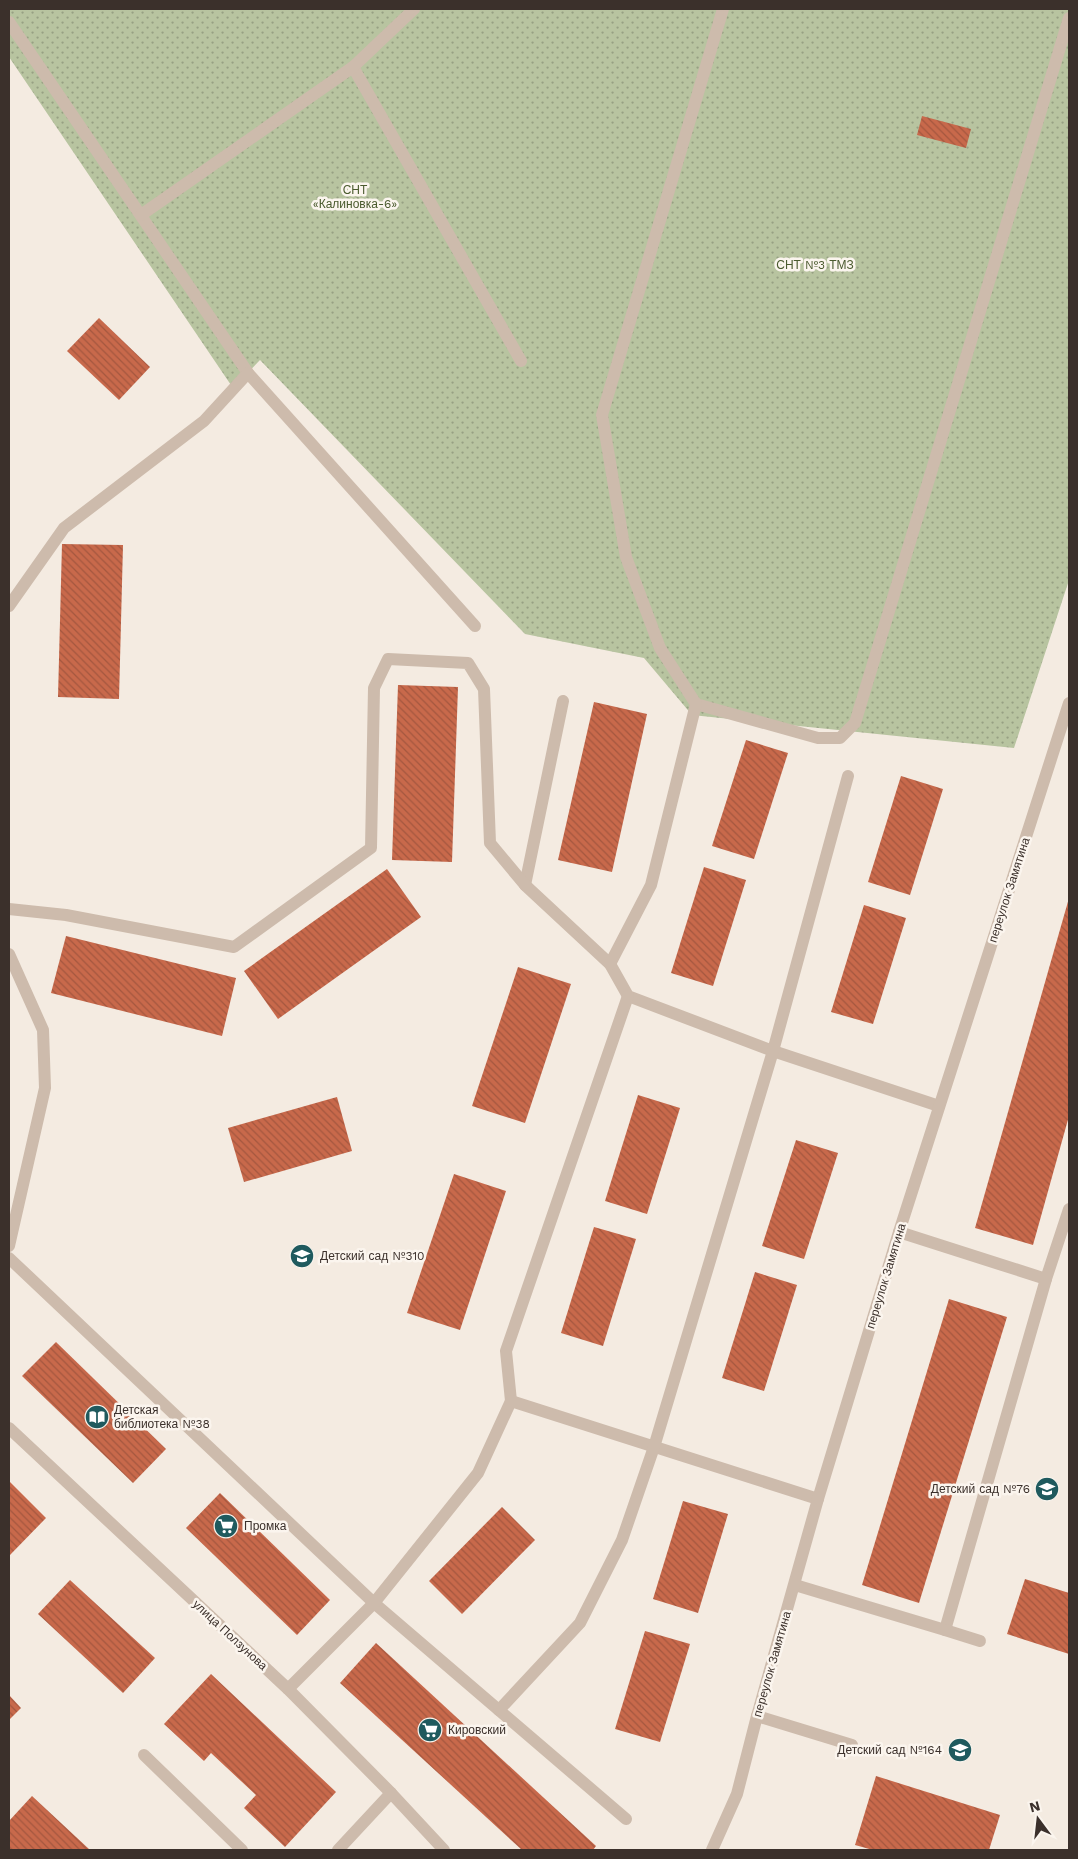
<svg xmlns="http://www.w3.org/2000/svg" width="1078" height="1859" font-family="'Work Sans',sans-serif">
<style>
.grass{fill:url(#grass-dots)}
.building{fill:url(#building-back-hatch)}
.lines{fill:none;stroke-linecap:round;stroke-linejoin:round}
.service{stroke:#cdbbac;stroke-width:12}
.minor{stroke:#cdbbac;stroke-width:12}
.labels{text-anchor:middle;stroke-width:5;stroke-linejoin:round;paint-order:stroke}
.park-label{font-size:12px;fill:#4a5a2e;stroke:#fbf5ee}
.street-label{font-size:12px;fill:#3b302b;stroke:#fbf5ee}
.poi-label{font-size:12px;fill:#3b302b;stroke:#fbf5ee;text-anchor:start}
</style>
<defs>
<pattern id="grass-dots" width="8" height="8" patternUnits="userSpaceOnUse" patternTransform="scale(1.25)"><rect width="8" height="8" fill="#b8c4a0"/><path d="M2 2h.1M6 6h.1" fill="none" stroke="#97a083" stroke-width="1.8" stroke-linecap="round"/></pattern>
<pattern id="building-back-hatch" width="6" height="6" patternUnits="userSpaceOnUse" patternTransform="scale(1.25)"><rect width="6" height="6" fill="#c8694b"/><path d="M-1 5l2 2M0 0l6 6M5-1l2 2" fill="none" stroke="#a4573f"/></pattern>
</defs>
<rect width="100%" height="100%" fill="#f4ebe1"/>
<path class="grass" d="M9 9H1069V580L1014 748 692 715 644 658 525 634 260 360 233 388 9 57Z"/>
<g class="building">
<path d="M922 116 971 129 966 148 917 135Z"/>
<path d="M99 318 150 367 119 400 67 351Z"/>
<path d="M62 544 123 545 119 699 58 697Z"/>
<path d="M398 685 458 687 452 862 392 860Z"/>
<path d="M594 702 647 714 612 872 558 860Z"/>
<path d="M746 740 788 753 754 859 712 846Z"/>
<path d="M901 776 943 789 910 895 868 882Z"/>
<path d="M704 867 746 880 713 986 671 973Z"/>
<path d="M387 869 421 917 278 1019 244 971Z"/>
<path d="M1069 898V1116L1033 1245 975 1228Z"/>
<path d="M864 905 906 918 873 1024 831 1012Z"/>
<path d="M66 936 236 978 222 1036 51 993Z"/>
<path d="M518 967 571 984 525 1123 472 1106Z"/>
<path d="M638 1095 680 1108 647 1214 605 1201Z"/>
<path d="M337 1097 352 1151 244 1182 228 1128Z"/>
<path d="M796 1140 838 1153 804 1259 762 1246Z"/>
<path d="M454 1174 506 1191 460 1330 407 1313Z"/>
<path d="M594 1227 636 1239 603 1346 561 1333Z"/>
<path d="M755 1272 797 1285 764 1391 722 1378Z"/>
<path d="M949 1299 1007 1317 919 1603 862 1585Z"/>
<path d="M56 1342 166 1449 133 1483 22 1376Z"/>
<path d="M9 1481 46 1518 9 1556Z"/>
<path d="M220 1493 330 1600 297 1635 186 1528Z"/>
<path d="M683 1501 728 1514 698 1613 653 1599Z"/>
<path d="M502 1507 535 1540 462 1614 429 1581Z"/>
<path d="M1025 1579 1069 1593V1654L1007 1634Z"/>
<path d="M70 1580 155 1658 123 1693 38 1614Z"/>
<path d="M645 1631 690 1644 660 1742 615 1729Z"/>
<path d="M376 1643 596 1846 593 1850H522L340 1683Z"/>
<path d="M211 1674 336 1792 285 1847 244 1808 256 1795 211 1753 204 1761 164 1724Z"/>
<path d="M9 1695 21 1708 9 1720Z"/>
<path d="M876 1776 1000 1815 989 1850H873L855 1845Z"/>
<path d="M32 1796 90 1850H9V1821Z"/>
</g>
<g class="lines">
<g class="service">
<path d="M9 22 248 373 475 626"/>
<path d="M353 67 521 361"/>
<path d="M141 215 353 67 414 9"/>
<path d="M9 606 64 528 204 421 248 373"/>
<path d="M696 704 818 738H840L855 723 1069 18"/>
<path d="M525 885 563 701"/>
<path d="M9 909 66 915 234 947 371 848 374 688 388 659 468 663 484 689 490 843 525 885 610 964 628 996 773 1051 939 1106"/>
<path d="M9 954 43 1030 45 1088 9 1246"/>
<path d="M610 964 651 885 696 704 660 648 626 557 602 415 723 9"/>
<path d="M899 1232 1046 1279"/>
<path d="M9 1258 374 1603 626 1819"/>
<path d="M511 1401 506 1351 628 996"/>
<path d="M795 1585 945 1630 1046 1279 1069 1209"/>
<path d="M945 1630 980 1641"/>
<path d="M288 1689 374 1603 478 1473 511 1401 818 1499"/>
<path d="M499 1710 580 1623 622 1540 654 1447 773 1051 848 776"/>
<path d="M757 1716 852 1745"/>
<path d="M144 1755 242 1850"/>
</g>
<g class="minor">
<path d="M9 1428 288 1689 391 1793 444 1850"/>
<path d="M338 1850 391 1793"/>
<path d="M712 1850 737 1794 757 1716 818 1499 899 1232 1069 703"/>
</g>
</g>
<defs>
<g id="school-disc" transform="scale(1.25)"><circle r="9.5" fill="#1f5a5e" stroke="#fbf5ee"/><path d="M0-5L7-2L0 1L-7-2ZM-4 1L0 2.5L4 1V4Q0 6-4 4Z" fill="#fff"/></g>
<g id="library-disc" transform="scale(1.25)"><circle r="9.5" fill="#1f5a5e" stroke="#fbf5ee"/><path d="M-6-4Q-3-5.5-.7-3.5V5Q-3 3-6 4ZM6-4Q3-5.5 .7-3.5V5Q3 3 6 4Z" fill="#fff"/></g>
<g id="supermarket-disc" transform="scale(1.25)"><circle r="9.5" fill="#1f5a5e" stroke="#fbf5ee"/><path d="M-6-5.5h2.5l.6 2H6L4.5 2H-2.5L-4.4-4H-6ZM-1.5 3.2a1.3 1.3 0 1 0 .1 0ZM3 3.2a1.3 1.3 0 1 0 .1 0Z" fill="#fff"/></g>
</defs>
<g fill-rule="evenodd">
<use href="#school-disc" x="302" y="1256"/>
<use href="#library-disc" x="97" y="1417"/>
<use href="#school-disc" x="1047" y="1489"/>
<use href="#supermarket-disc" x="226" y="1526"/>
<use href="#supermarket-disc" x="430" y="1730"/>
<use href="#school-disc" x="960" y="1750"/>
</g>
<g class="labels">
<g class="park-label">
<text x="355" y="194">СНТ<tspan x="355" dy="14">«Калиновка-6»</tspan></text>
<text x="815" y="269">СНТ №3 ТМЗ</text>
</g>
<g class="street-label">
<text transform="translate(1009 890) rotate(-72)" y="4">переулок Замятина</text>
<text transform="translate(886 1276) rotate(-73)" y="4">переулок Замятина</text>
<text transform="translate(230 1635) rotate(43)" y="4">улица Ползунова</text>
<text transform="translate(772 1664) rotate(-74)" y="4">переулок Замятина</text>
</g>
<g class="poi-label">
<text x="320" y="1260">Детский сад №310</text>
<text x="114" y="1414">Детская<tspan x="114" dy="14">библиотека №38</tspan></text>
<text x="1030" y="1493" text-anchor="end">Детский сад №76</text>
<text x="244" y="1530">Промка</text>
<text x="448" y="1734">Кировский</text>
<text x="942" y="1754" text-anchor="end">Детский сад №164</text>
</g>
</g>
<rect width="1078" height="1859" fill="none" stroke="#3b302b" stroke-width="20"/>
<g transform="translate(1038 1819) rotate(345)" stroke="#fbf5ee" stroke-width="4" paint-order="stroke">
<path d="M0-4L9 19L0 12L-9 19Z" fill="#3b302b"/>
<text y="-8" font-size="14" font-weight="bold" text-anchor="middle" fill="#3b302b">N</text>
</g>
</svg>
